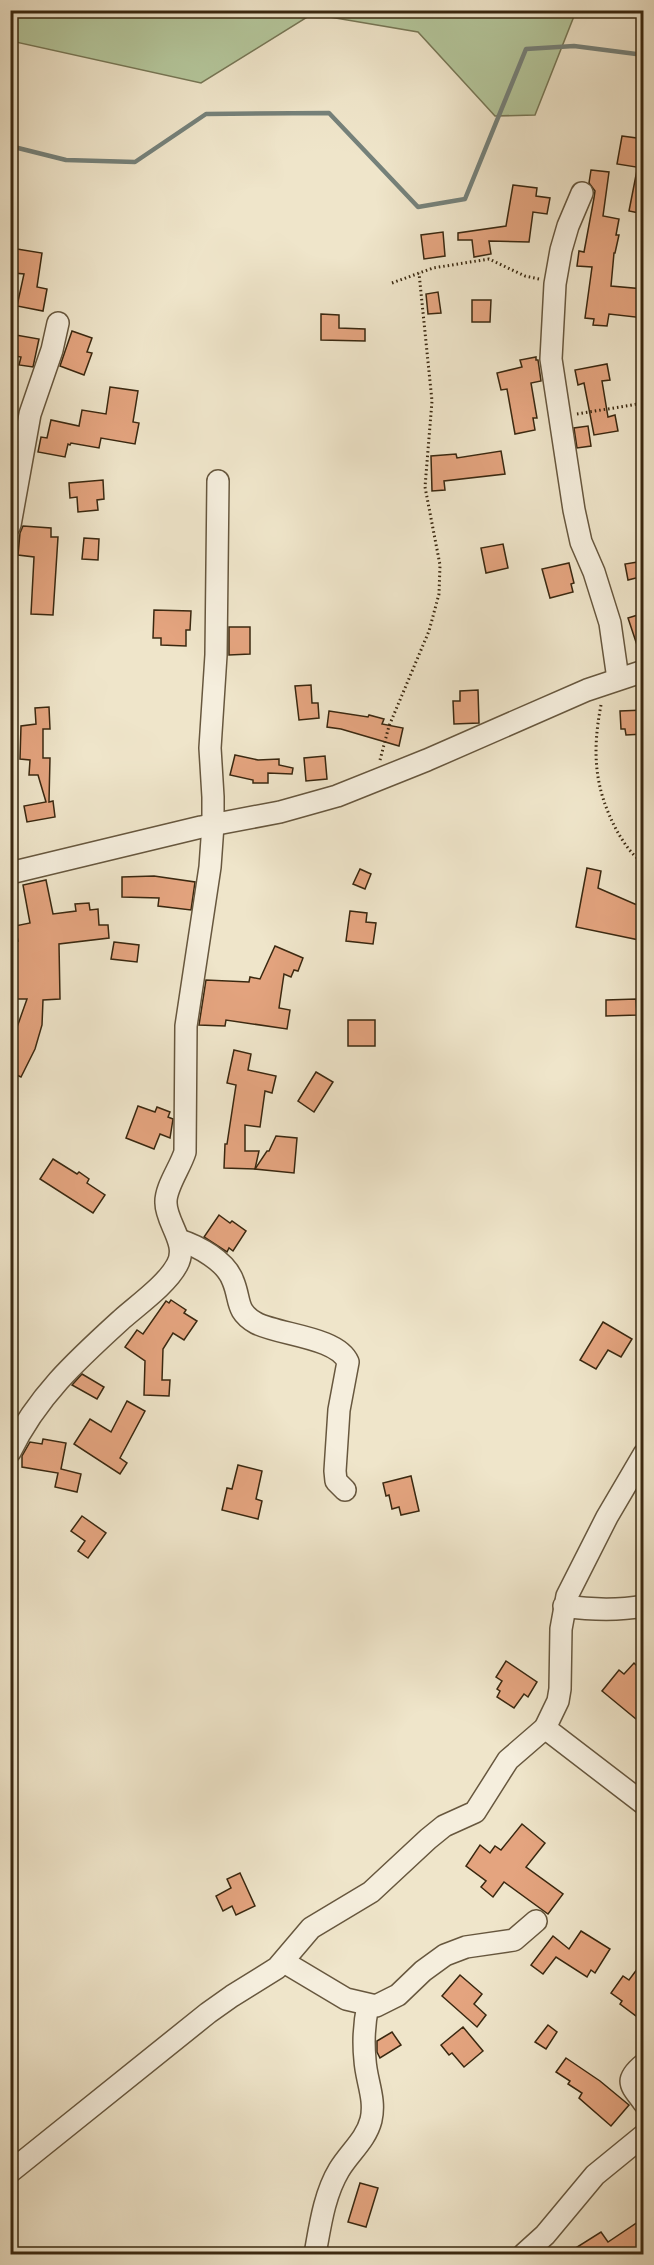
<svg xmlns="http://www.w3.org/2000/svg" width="654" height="2265" font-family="Alegreya,serif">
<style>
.green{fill:#b4c69b;stroke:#777756;stroke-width:1.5}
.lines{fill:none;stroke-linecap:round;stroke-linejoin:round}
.stream{stroke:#75817a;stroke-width:4.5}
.building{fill:#e4a47f;stroke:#3a2810;stroke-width:1.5}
.minor-casing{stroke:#67573e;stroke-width:24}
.path{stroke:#3a2810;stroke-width:3;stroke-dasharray:1.5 3;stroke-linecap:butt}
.minor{stroke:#f5eedd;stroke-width:21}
</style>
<rect width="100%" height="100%" fill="#efe5ca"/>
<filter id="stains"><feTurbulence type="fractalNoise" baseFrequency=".00333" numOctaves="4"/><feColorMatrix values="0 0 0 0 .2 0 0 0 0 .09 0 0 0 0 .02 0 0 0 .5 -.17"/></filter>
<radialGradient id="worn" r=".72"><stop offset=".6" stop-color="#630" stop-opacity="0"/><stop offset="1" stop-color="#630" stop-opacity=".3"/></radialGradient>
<path class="green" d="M11 10H576V11L535 115 495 116 418 32 312 14 201 83 11 41Z"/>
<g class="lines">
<path class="stream" d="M10 146 66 160 135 162 206 114 329 113 418 207 465 199 526 49 574 46 644 55"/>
</g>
<g class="building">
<path d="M622 136 644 139 642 168 617 164Z"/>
<path d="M591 170 609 172 603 216 619 219 616 235H619L615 253H614L611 286 644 289V318L609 314 607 326 593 325 594 319 585 318 592 267 577 266 579 251 584 252 594 198 595 191 589 183Z"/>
<path d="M637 170H644V214L629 211Z"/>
<path d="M513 185 537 188 536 196 550 198 547 214 533 212 529 242 489 241 491 254 474 257 472 240H458V233L506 226Z"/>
<path d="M443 232 445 256 424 259 421 235Z"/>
<path d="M17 249 42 253 37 287 47 289 43 311 17 306 24 274 14 273Z"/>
<path d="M438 292 441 313 428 314 426 294Z"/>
<path d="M472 300H491L490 322H472Z"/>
<path d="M321 314 339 315V328L365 329V341L321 340Z"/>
<path d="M72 331 92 338 87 352 92 353 84 375 60 366Z"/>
<path d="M10 334 39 339 33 367 19 365 21 357 10 355Z"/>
<path d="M536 357V360H538L541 381 531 383 537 418H533L535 430 515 434 507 389 501 390 497 373 522 367 520 360Z"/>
<path d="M607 364 610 380 602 381 608 417 615 415 618 431 594 435 584 383 578 385 575 370Z"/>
<path d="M110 387 138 391 133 422 139 423 135 444 101 438 99 448 71 443 70 445 68 444 65 457 38 452 41 437 47 438 51 420 79 426 82 410 106 414Z"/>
<path d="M588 426 591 446 577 448 574 428Z"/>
<path d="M501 451 505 474 444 481 445 490 432 491 431 456 456 454 457 458Z"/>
<path d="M103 480 104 499 97 500 98 510 78 512 77 497 70 498 69 483Z"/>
<path d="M23 526 51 528V537H58L53 615 31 614 34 557 18 555 20 533Z"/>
<path d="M84 538 99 539 98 560 82 559Z"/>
<path d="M503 544 508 568 486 573 481 548Z"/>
<path d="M644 561V576L628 580 625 564Z"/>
<path d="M569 563 574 583 571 584 573 592 550 598 542 569Z"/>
<path d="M154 610 191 611 190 630H186V646L161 645V638H153Z"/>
<path d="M644 613V656L641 657 628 618Z"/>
<path d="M229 627H250V654L229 655Z"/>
<path d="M311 685 312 703H318L319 718 299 720 295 686Z"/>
<path d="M478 690 479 723 454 724 453 701H460V691Z"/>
<path d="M49 707 50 729H43V758H50L49 802 53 801 55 817 27 822 24 806 46 802 38 775H29L30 760 20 759 21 726 36 724 35 708Z"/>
<path d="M644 710V734L626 735 625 729H621L620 711Z"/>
<path d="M329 711 368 717 369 715 384 719 382 724 403 728 399 746 341 729 327 727Z"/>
<path d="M235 755 258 760 279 759V765L293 768 292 774 268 773V783H253V780L230 775Z"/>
<path d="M325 756 327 779 306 781 304 758Z"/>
<path d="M587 868 601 871 598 888 644 908V941L576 927Z"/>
<path d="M360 869 371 874 365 889 353 884Z"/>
<path d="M154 876 195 882 191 910 158 906 159 898 122 897V877Z"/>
<path d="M46 880 53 914 76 911 75 904 89 903 90 910 98 909 99 925H108L109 938 59 944 60 999 43 1000 42 1025 35 1049 21 1077 10 1072V1047L27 999H13L14 957H10V942L18 941 15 926 30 923 23 885Z"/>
<path d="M350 911 367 913 366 922 376 923 373 944 346 941Z"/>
<path d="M114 942 139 945 137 962 111 959Z"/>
<path d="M275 946 303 958 298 971 294 970 291 977 284 974 279 1008 290 1010 287 1029 226 1020 225 1026 199 1025 206 980 249 982 250 977 260 979Z"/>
<path d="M636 999 637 1015 606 1016V1000Z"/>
<rect x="348" y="1020" width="27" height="26"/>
<path d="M234 1050 251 1054 248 1070 276 1076 272 1093 265 1091 260 1127 245 1125V1151H259L255 1169 224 1168 225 1144H227L236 1085 227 1083Z"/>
<path d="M316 1072 333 1082 314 1112 298 1101Z"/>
<path d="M138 1106 155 1112 157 1107 170 1112 168 1117 173 1119 170 1138 160 1134 154 1149 126 1138Z"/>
<path d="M276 1136 297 1138 294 1173 255 1169 267 1151H269Z"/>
<path d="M53 1159 77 1174 79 1172 89 1179 87 1183 105 1195 93 1213 40 1179Z"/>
<path d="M219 1215 230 1223 232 1221 246 1231 233 1251 229 1248 227 1252 204 1237Z"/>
<path d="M171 1300 186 1310 184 1313 197 1321 184 1340 173 1333 163 1349 162 1380H170L169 1396 144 1395 145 1361 125 1347 137 1330 143 1334 166 1301 169 1303Z"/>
<path d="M603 1322 632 1339 621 1357 608 1350 596 1369 580 1360Z"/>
<path d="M82 1374 104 1387 97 1399 72 1385Z"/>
<path d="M127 1401 145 1411 120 1458 127 1463 120 1474 74 1444 90 1419 111 1432Z"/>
<path d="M43 1439 66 1443 61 1469 81 1474 77 1492 55 1487 58 1473 22 1467V1456L30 1442 42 1444Z"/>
<path d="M238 1465 262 1471 256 1499 262 1501 258 1519 222 1510 227 1488 232 1489Z"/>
<path d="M411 1476 419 1511 401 1515 399 1507 392 1509 389 1495 386 1496 383 1483Z"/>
<path d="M82 1516 106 1533 88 1558 78 1551 85 1541 71 1531Z"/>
<path d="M644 1659V1710L636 1719 602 1691 619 1670 624 1674 634 1663 636 1665Z"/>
<path d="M506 1661 537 1682 528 1697 524 1694 514 1708 497 1697 500 1691 497 1689 502 1681 496 1677Z"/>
<path d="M522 1824 545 1843 526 1867 563 1894 548 1914 504 1882 493 1897 481 1887 486 1881 466 1866 480 1845 490 1853 495 1846 501 1850Z"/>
<path d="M240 1873 255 1906 236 1915 232 1906 223 1911 216 1896 231 1888 227 1879Z"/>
<path d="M581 1931 610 1949 595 1973 591 1970 587 1977 556 1957 543 1974 531 1965 553 1936 569 1949Z"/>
<path d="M644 1960V2022L620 2004 622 2001 611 1993 623 1976 629 1980Z"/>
<path d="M460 1975 482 1994 474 2004 486 2015 477 2027 442 1996Z"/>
<path d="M548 2025 557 2032 546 2049 535 2042Z"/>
<path d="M463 2027 483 2051 464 2067 452 2053 449 2055 441 2045Z"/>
<path d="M392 2032 401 2045 380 2058 377 2052V2041Z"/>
<path d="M566 2058 600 2081 629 2105 611 2126 579 2098 582 2093 568 2084 570 2081 556 2072Z"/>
<path d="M360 2183 378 2188 366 2227 348 2222Z"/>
<path d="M644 2218V2254H637L633 2248 624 2254H566L601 2232 608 2242Z"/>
</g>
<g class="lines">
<g class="minor-casing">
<g id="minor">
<path d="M582 193 568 226 561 250 555 284 551 359 574 510 581 542 594 572 610 623 618 679"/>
<path d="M10 525 30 414 52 350 58 323"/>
<path d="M10 873 201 827 280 812 337 796 427 760 587 690 644 671"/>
<path d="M179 1240C198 1246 226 1261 233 1281 241 1300 235 1311 256 1323 279 1335 337 1337 348 1362L339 1410 335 1471 336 1481 345 1490"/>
<path d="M10 1452C37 1396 77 1360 122 1319 139 1304 167 1284 177 1265 189 1244 166 1223 166 1203 165 1188 180 1168 185 1152L186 1026 210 867 213 825V797L210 748 216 655 218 481"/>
<path d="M564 1606C592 1610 616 1611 644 1606"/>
<path d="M545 1728 644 1804"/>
<path d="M284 1962 346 1999 376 2006 398 1995 423 1971 445 1955 466 1947 514 1940 536 1921"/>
<path d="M644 2064C623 2081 631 2085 644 2103"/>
<path d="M10 2172 208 2013 232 1996 277 1968 311 1928 371 1892 428 1839 444 1826 475 1812 508 1760 545 1728 558 1701 560 1689 561 1629 567 1596 607 1517 644 1454"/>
<path d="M315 2254C320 2227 324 2195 339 2170 349 2153 366 2140 371 2120 376 2099 366 2080 365 2060 363 2041 364 2024 368 2005"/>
<path d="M524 2254 545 2235 595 2175 644 2135"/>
</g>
</g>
<g class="path">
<path d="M392 283 433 268 489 259 525 276 539 279"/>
<path d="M577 414 644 403"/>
<path d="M601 705C592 752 594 788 617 831 624 843 632 856 644 863"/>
<path d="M380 760 389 726 429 631 439 594 440 565 425 487 432 401 419 273"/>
</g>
<use href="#minor" class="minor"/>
</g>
<rect width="654" height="2265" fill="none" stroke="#efe5ca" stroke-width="36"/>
<rect x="12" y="12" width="630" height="2241" fill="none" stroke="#3a2810" stroke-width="3"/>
<rect x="18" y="18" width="618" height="2229" fill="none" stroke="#3a2810" stroke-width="1.5"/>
<rect width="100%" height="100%" filter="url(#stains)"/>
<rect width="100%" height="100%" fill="url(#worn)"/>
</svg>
